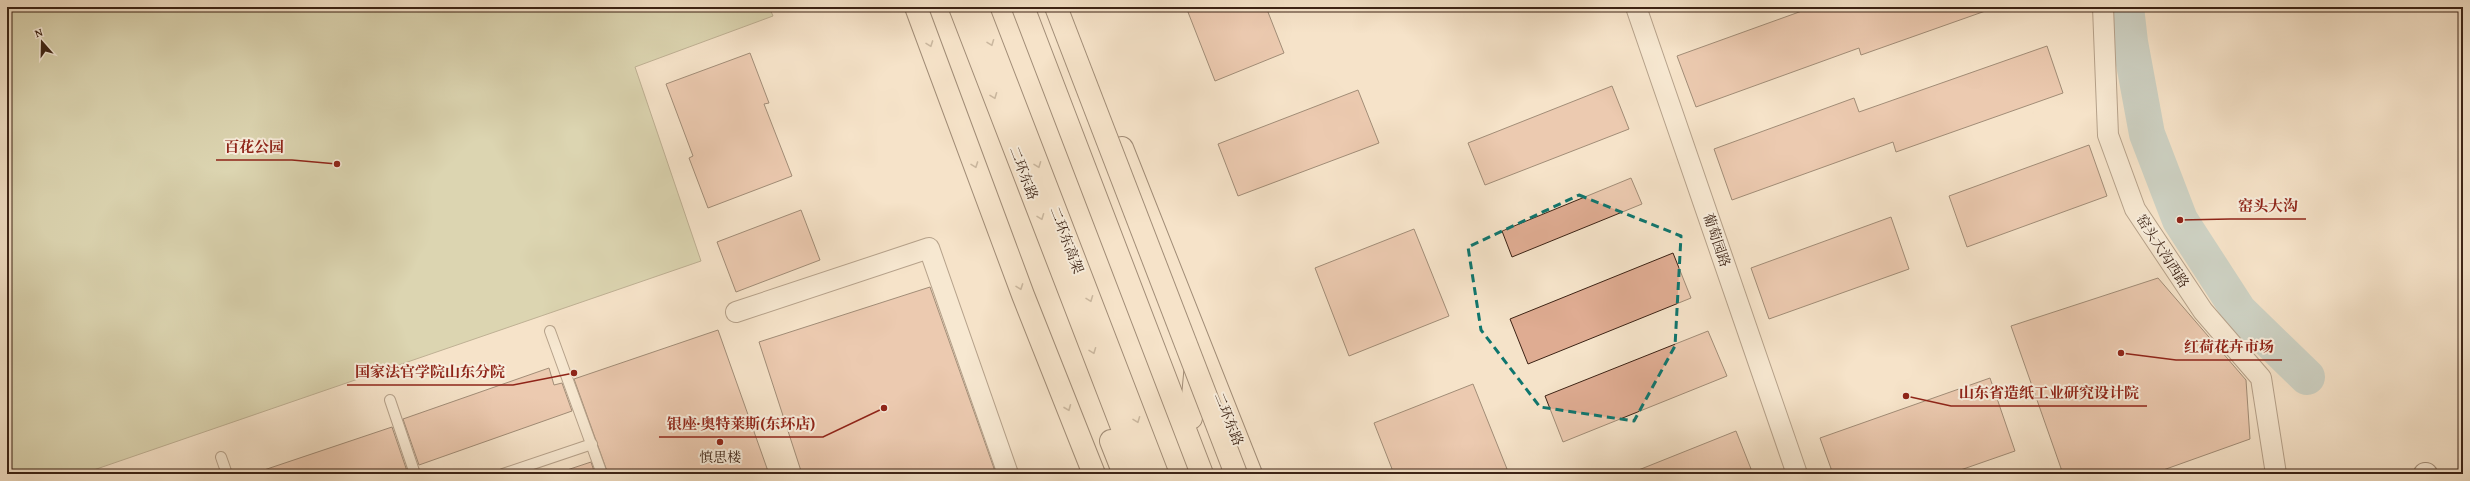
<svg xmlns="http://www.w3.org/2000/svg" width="2470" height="481" font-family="'Gentium Book Plus','Noto Serif SC',serif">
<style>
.green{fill:#bdc395;stroke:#7c7355}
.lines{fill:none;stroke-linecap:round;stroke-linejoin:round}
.river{stroke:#9ebdbe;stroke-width:36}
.building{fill:#dfac92;stroke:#3c2315}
.service-casing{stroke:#6a5342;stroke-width:12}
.minor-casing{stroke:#6a5342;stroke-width:22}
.secondary-casing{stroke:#3c2315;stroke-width:24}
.trunk-casing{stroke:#3c2315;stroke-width:24}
.service{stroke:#f8eddc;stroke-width:10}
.minor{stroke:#f8eddc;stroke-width:20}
.secondary{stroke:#f8eddc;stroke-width:22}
.trunk{stroke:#f5e3c9;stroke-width:22}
.trunk-bridge-casing{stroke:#3c2315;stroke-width:24;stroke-linecap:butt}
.trunk-bridge{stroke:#f5e3c9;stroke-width:22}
.oneway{stroke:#98836f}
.marked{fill:none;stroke:#0f766e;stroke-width:3;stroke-dasharray:8 5;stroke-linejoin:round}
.poi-dot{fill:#8f2418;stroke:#f8eddc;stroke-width:1.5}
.labels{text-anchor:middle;stroke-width:4;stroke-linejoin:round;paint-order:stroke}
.street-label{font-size:14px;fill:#3c2315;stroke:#f8eddc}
.poi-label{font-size:14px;fill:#3c2315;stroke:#f8eddc}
.leader{fill:none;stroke:#8f2418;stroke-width:1.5}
.callout-dot{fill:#8f2418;stroke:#f8eddc;stroke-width:1.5}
.callout-label{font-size:15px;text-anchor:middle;font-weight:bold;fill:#8f2418;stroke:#f8eddc;stroke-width:4;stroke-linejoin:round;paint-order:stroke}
</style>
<rect width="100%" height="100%" fill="#f5e3c9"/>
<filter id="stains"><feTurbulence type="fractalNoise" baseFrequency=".005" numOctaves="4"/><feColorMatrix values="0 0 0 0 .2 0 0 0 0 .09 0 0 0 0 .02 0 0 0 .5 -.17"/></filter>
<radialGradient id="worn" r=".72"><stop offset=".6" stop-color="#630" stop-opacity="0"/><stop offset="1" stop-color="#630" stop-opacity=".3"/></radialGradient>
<path class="green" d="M7 7H769L773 16 635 67 701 261 82 474H7Z"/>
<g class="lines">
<path class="river" d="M2126 7 2130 42 2147 134 2180 220 2239 311 2307 377"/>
</g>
<g class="building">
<path d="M1186 7H1266L1284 53 1215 81Z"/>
<path d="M1813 7H1991V9L1861 55 1859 48 1696 107 1677 56Z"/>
<path d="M2047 46 2063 93 1896 152 1893 142 1732 200 1714 149 1854 98 1859 112Z"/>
<path d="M750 53 769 103 764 104 792 176 708 208 689 158 693 156 666 84Z"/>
<path d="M1612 86 1629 129 1485 185 1468 143Z"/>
<path d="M1358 90 1379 143 1238 196 1218 144Z"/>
<path d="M2089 145 2107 196 1967 247 1949 196Z"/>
<path d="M1631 178 1642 204 1512 257 1502 231Z"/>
<path d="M801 210 820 260 736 292 717 242Z"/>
<path d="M1891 217 1909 269 1769 319 1751 268Z"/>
<path d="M1414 229 1449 316 1349 356 1315 268Z"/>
<path d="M1673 253 1691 298 1528 364 1510 319Z"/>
<path d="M2158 278 2246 380 2250 439 2152 474H2063L2011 326Z"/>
<path d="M930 287 996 474H802L759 342Z"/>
<path d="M718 330 769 474H608L574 379Z"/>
<path d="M1708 331 1727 376 1563 442 1545 396Z"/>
<path d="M549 368 554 385 562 383 572 411 419 465 403 419Z"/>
<path d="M1990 378 2015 451 1949 474H1833L1820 438Z"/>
<path d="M1473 384 1509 474H1394L1374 423Z"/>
<path d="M392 427 408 474H262L261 471Z"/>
<path d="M1736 431 1753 474H1631V473Z"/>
<path d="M591 462 595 474H565L564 471Z"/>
</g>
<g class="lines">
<g class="service-casing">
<g id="service">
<path d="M550 331 602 474"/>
<path d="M390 400 415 474"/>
<path d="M221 457 227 474"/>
<path d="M503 474 592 444"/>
</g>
</g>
<g class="minor-casing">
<g id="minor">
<path d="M1636 7 1797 474"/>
<path d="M2103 7 2108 135 2135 209 2203 311 2261 378 2276 474"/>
<path d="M736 312 929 248 1008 474"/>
</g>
</g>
<g class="secondary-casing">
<path id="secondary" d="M2425 474H2426"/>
</g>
<g class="trunk-casing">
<g id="trunk">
<path d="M916 7 1023 295 1094 474"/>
<path d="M960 7 1140 474"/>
<path d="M977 7 1157 474"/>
<path d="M1023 7 1202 474"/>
<path d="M1122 148 1251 474"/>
<path d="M1191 418 1196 364"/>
<path d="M1111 441 1124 474"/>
</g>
</g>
<use href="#service" class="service"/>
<use href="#minor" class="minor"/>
<use href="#secondary" class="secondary"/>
<use href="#trunk" class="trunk"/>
<g class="trunk-bridge-casing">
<path id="trunk-bridge" d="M1056 7 1236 474"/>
</g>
<use href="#trunk-bridge" class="trunk-bridge"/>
</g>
<defs><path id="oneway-chevron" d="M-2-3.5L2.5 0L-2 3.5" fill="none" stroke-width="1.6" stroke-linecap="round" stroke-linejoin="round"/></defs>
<g class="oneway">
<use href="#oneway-chevron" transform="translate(991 43) rotate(69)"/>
<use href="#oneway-chevron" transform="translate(930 44) rotate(70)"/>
<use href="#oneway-chevron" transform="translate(994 96) rotate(69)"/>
<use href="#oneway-chevron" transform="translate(975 165) rotate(70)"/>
<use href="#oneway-chevron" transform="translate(1038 165) rotate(69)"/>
<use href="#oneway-chevron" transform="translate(1041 217) rotate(69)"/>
<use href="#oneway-chevron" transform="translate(1020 287) rotate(70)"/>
<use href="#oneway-chevron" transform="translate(1090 299) rotate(69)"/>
<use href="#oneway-chevron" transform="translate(1093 351) rotate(69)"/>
<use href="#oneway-chevron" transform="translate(1068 408) rotate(68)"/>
<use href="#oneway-chevron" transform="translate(1137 420) rotate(69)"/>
</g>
<path d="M0 0H2470V481H0ZM1579 195 1681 236 1675 346 1634 421 1540 407 1481 330 1468 247Z" fill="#f5e3c9" fill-opacity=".55" fill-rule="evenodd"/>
<path class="marked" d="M1579 195 1681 236 1675 346 1634 421 1540 407 1481 330 1468 247Z"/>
<circle class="poi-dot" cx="720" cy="442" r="4"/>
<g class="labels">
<g class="street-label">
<text transform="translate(1024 173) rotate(69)" y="5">二环东路</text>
<text transform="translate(1067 240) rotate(69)" y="5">二环东高架</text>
<text transform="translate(1717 240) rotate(71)" y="5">葡萄园路</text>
<text transform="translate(2163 251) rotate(57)" y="5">窑头大沟西路</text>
<text transform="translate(1229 419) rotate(68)" y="5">二环东路</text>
</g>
<g class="poi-label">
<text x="720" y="462">慎思楼</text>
</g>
</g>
<path class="leader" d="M337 164L292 160H216M2180 220L2230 219H2306M2121 353L2176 360H2282M574 373L513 385H347M1906 396L1951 406H2147M884 408L823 437H659"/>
<g class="callout-dot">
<circle cx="337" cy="164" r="4"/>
<circle cx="2180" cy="220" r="4"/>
<circle cx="2121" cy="353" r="4"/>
<circle cx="574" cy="373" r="4"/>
<circle cx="1906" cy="396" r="4"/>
<circle cx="884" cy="408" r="4"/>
</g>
<g class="callout-label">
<text x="254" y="152">百花公园</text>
<text x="2268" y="211">窑头大沟</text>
<text x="2229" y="352">红荷花卉市场</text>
<text x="430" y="377">国家法官学院山东分院</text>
<text x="2049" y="398">山东省造纸工业研究设计院</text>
<text x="741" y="429">银座·奥特莱斯(东环店)</text>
</g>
<rect width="2470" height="481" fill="none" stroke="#f5e3c9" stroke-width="24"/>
<rect x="8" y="8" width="2454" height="465" fill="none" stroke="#3c2315" stroke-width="2"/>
<rect x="12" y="12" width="2446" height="457" fill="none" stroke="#3c2315"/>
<g transform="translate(42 42) rotate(340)" stroke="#f8eddc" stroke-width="3" paint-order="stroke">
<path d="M0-3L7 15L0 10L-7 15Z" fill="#3c2315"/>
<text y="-6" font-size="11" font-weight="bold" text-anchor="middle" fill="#3c2315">N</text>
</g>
<rect width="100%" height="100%" filter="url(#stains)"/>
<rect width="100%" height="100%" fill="url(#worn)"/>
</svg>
